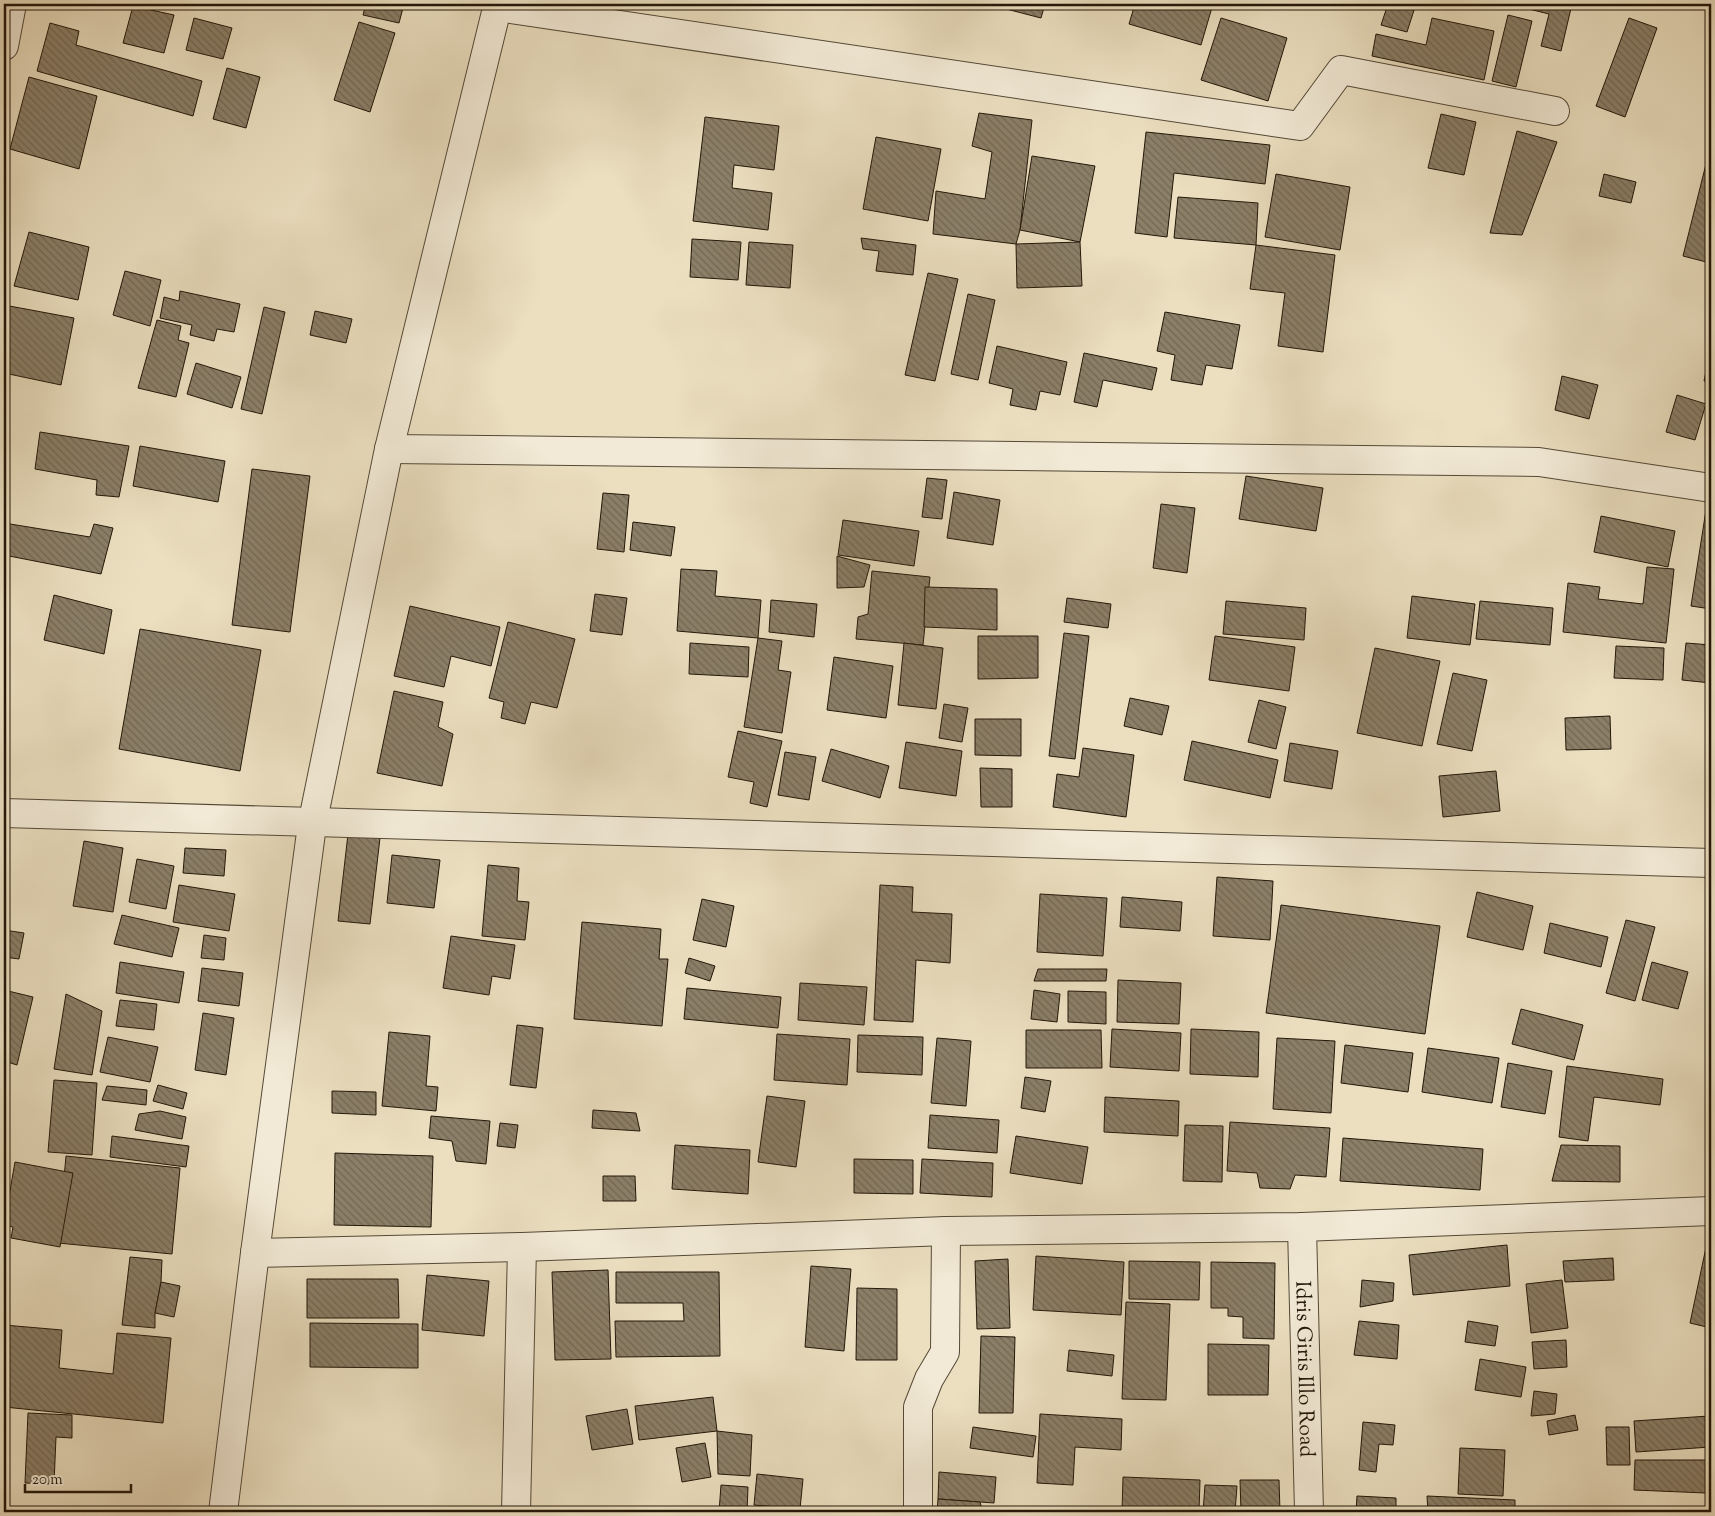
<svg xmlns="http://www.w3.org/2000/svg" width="1715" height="1516" font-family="'Sorts Mill Goudy',serif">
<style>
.building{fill:url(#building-back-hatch);stroke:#221709}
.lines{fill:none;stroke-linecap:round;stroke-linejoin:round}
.minor-casing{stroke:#544937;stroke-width:30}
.minor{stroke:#f2ead6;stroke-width:28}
.labels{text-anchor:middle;stroke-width:4;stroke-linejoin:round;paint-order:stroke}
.street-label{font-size:21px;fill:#221709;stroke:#f2ead6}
</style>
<defs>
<pattern id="building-back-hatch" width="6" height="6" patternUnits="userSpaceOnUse" patternTransform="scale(1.25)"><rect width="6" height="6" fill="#8b7f68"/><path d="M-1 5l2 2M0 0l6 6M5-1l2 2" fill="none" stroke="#716754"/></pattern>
</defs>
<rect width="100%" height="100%" fill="#ebdfc0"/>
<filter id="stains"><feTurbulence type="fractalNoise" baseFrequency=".004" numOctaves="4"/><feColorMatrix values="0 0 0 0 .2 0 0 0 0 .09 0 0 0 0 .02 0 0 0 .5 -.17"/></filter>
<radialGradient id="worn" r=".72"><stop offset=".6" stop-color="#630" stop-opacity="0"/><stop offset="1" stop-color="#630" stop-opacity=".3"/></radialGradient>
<g class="building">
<path d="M366 4H404L399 23 363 15Z"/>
<path d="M987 4H1045L1041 18Z"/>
<path d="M1135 4H1213L1201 45 1129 24Z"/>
<path d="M1388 4H1416L1407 32 1381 25Z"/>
<path d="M1509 4H1572L1561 51 1541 46 1549 14Z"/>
<path d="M133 6 174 15 164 53 123 43Z"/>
<path d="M1508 15 1532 21 1516 87 1492 81Z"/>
<path d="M194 18 232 28 223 59 186 50Z"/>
<path d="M1221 18 1287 38 1268 101 1201 80Z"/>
<path d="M1432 18 1494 31 1484 80 1372 56 1376 34 1426 45Z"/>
<path d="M1629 18 1657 28 1625 117 1596 106Z"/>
<path d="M359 22 395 33 370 112 334 100Z"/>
<path d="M50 23 79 31 76 45 202 81 193 116 37 71Z"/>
<path d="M227 68 260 77 246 128 213 119Z"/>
<path d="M29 77 97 96 79 169 10 149Z"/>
<path d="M979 113 1032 120 1020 230 1016 244 933 234 936 191 985 199 992 152 972 146Z"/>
<path d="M1441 114 1476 122 1464 175 1428 168Z"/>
<path d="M705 117 779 126 774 170 734 165 732 188 772 193 768 230 693 221Z"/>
<path d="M1517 131 1557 142 1522 235 1490 233Z"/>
<path d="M1146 132 1270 145 1265 184 1174 173 1167 237 1135 233Z"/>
<path d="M876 137 941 149 928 221 863 209Z"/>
<path d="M1032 156 1095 166 1080 242 1020 230Z"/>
<path d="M1707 160 1711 161 1710 263 1683 256Z"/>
<path d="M1276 174 1350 187 1340 250 1265 237Z"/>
<path d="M1604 174 1636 182 1631 203 1599 196Z"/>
<path d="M1178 197 1258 203 1256 245 1174 238Z"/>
<path d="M29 232 89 247 78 300 14 286Z"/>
<path d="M861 238 916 245 913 275 876 271 879 251 863 249Z"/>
<path d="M692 239 741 242 738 280 690 277Z"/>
<path d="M749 242 793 245 790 288 746 285Z"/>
<path d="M1080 242 1082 286 1017 288 1016 244Z"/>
<path d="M1256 245 1335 255 1323 352 1278 346 1285 293 1250 289Z"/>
<path d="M125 271 161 280 150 326 113 315Z"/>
<path d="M928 273 958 279 935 381 905 375Z"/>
<path d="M180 291 240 304 234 332 217 329 214 341 190 335 192 325 160 318 164 297 179 301Z"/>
<path d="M968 294 995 300 978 380 951 374Z"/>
<path d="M4 305 74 318 61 385 4 373Z"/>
<path d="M264 307 285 312 262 414 241 409Z"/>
<path d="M315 311 352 319 346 343 310 335Z"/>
<path d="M1165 312 1240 325 1232 369 1206 365 1202 385 1171 380 1175 355 1157 351Z"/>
<path d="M157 320 181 326 178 340 189 343 176 397 138 388Z"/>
<path d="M997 346 1067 362 1060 395 1040 391 1036 410 1010 405 1013 389 989 383Z"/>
<path d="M1711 348V383L1704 381Z"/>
<path d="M1084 353 1157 368 1152 390 1103 380 1097 407 1074 402Z"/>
<path d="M196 363 241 377 232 408 187 394Z"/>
<path d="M1562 376 1598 385 1589 419 1555 410Z"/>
<path d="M1677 395 1706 404 1695 440 1666 432Z"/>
<path d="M40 432 129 446 119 497 96 495 97 480 35 469Z"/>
<path d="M140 446 225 461 218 502 133 486Z"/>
<path d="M252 469 310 476 290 632 232 625Z"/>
<path d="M1246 476 1323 488 1316 531 1239 519Z"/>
<path d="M927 478 947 480 942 519 922 517Z"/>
<path d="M954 492 1000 500 993 545 947 538Z"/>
<path d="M603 493 629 495 624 552 597 549Z"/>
<path d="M1161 504 1195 508 1187 573 1153 568Z"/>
<path d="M1706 510 1711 511V609L1691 606Z"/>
<path d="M1601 516 1675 531 1668 567 1594 552Z"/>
<path d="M843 520 919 531 914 566 838 555Z"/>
<path d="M633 522 675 527 671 556 630 550Z"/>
<path d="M4 523 90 537 94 524 113 528 101 574 4 555Z"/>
<path d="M837 556 870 565 864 587 837 588Z"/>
<path d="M1647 567 1674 569 1666 643 1563 632 1568 583 1600 587 1598 599 1643 604Z"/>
<path d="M681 569 717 571 715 596 761 600 758 638 677 631Z"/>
<path d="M872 571 930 577 923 645 856 639 858 617 868 614Z"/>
<path d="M925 587 997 589V630L924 627Z"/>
<path d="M595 594 627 598 622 635 590 631Z"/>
<path d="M54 595 112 610 104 654 44 640Z"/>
<path d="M1412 596 1475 604 1470 645 1407 638Z"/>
<path d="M1067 598 1111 604 1108 628 1064 622Z"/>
<path d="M771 600 817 604 814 637 769 632Z"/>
<path d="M1226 601 1306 608 1304 640 1223 634Z"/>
<path d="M1480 601 1553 608 1550 645 1476 639Z"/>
<path d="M410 606 500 627 491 666 451 656 444 687 394 676Z"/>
<path d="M508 622 575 639 557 708 531 702 525 724 501 718 504 702 489 698Z"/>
<path d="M140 629 261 650 240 771 119 749Z"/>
<path d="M1064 633 1089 636 1075 759 1049 756Z"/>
<path d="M978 636H1038V678L978 679Z"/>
<path d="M1215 636 1295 647 1289 691 1209 680Z"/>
<path d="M758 638 782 641 778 670 791 672 782 733 744 727Z"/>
<path d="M690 643 749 647 748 677 689 674Z"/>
<path d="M904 643 943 648 936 709 898 705Z"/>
<path d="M1686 643 1711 645V683L1682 680Z"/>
<path d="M1616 646 1664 648 1663 680 1614 678Z"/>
<path d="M1375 648 1440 661 1422 746 1357 733Z"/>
<path d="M834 657 893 666 886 718 827 710Z"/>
<path d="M1453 673 1487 680 1472 751 1437 744Z"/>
<path d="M394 691 443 702 438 727 453 734 442 786 377 773Z"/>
<path d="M1130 698 1169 706 1162 735 1124 726Z"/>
<path d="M1259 700 1286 707 1276 749 1248 742Z"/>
<path d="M944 704 968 708 962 742 939 738Z"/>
<path d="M1610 716 1611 749 1566 750 1565 718Z"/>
<path d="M975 719H1021V756L975 755Z"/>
<path d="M738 731 782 741 767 807 750 803 754 782 728 777Z"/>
<path d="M1192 741 1278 760 1270 798 1184 780Z"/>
<path d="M906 742 962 751 956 796 899 788Z"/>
<path d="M1290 743 1338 751 1332 789 1284 781Z"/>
<path d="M1083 748 1134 755 1126 817 1053 807 1057 774 1079 777Z"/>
<path d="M831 749 889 766 880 798 822 781Z"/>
<path d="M785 752 816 757 809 800 778 795Z"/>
<path d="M980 768 1012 769V807H981Z"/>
<path d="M1496 771 1500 811 1443 817 1439 776Z"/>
<path d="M348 834 380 838 370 924 338 921Z"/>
<path d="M84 841 123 848 113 912 73 906Z"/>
<path d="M185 848 226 850 224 876 183 873Z"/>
<path d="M392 855 440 860 434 908 387 903Z"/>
<path d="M137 859 174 866 166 909 129 902Z"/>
<path d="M488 865 519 868 517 901 529 902 525 940 482 936Z"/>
<path d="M1217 877 1273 881 1270 940 1213 936Z"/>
<path d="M179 885 235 894 229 931 173 922Z"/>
<path d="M880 885 913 887 912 912 952 914 950 963 916 960 913 1022 874 1020Z"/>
<path d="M1477 892 1533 906 1523 950 1467 937Z"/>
<path d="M1040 894 1107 898 1103 956 1037 952Z"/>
<path d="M1122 897 1182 902 1180 931 1120 927Z"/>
<path d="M702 899 734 906 726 947 693 940Z"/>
<path d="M1281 905 1440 926 1425 1034 1266 1013Z"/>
<path d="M122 915 179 928 172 957 114 944Z"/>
<path d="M1626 920 1655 927 1635 1001 1606 993Z"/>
<path d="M582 922 661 929 659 959H668L662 1026 574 1019Z"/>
<path d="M1550 923 1608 937 1601 967 1544 953Z"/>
<path d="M4 930 24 933 19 959 4 957Z"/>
<path d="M204 935 226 938 224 960 201 958Z"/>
<path d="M451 936 515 945 510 979 492 976 489 995 443 988Z"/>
<path d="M689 958 715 966 710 981 685 973Z"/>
<path d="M120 962 184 972 179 1003 116 993Z"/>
<path d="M1652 962 1688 972 1678 1009 1642 1000Z"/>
<path d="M202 968 243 973 239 1006 198 1001Z"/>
<path d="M1038 969H1107L1106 981H1034Z"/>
<path d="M1118 980 1181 983 1179 1024 1117 1022Z"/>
<path d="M800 983 867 987 864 1025 798 1020Z"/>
<path d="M687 988 781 997 778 1028 684 1019Z"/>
<path d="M4 990 33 997 17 1065 4 1061Z"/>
<path d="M1034 990 1060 994 1057 1022 1031 1019Z"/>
<path d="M1068 991 1106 992V1024L1068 1022Z"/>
<path d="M66 994 102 1011 92 1075 54 1069Z"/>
<path d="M120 1000 157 1004 154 1030 116 1026Z"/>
<path d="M1521 1009 1583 1025 1574 1060 1512 1044Z"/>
<path d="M203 1013 234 1018 226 1075 195 1070Z"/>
<path d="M517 1025 543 1028 536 1088 510 1085Z"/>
<path d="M1112 1029 1181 1033 1179 1071 1110 1067Z"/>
<path d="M1191 1029 1259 1032 1258 1077 1190 1074Z"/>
<path d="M1026 1030H1101L1102 1068H1026Z"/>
<path d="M389 1032 430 1036 426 1086 438 1087 436 1111 382 1106Z"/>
<path d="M777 1034 850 1039 847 1085 774 1080Z"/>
<path d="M858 1035 923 1037 922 1075 857 1072Z"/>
<path d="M108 1037 158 1047 150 1082 100 1072Z"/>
<path d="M937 1038 971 1041 966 1106 931 1103Z"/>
<path d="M1277 1038 1335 1041 1331 1113 1273 1109Z"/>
<path d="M1345 1045 1413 1053 1408 1092 1341 1083Z"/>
<path d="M1428 1048 1499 1058 1492 1103 1422 1092Z"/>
<path d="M1508 1063 1552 1071 1545 1114 1501 1107Z"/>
<path d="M1567 1066 1663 1079 1660 1105 1594 1097 1588 1141 1559 1137Z"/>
<path d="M1025 1077 1051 1081 1045 1112 1021 1108Z"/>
<path d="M54 1080 97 1083 92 1155 48 1152Z"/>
<path d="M158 1085 187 1093 183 1109 153 1101Z"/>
<path d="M107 1086 147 1090 146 1105 102 1100Z"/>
<path d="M332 1091 376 1092V1115L332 1113Z"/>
<path d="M767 1096 805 1101 796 1167 758 1162Z"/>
<path d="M1105 1097 1179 1101 1178 1136 1104 1132Z"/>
<path d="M593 1110 636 1113 640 1131 592 1128Z"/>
<path d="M160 1111 186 1117 182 1139 135 1130 139 1114Z"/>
<path d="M930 1115 999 1120 997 1153 928 1148Z"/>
<path d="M431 1116 490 1121 486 1164 456 1161 452 1141 429 1138Z"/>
<path d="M1230 1122 1330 1128 1326 1177 1295 1175 1290 1189 1260 1188 1257 1173 1227 1171Z"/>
<path d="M500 1123 518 1125 515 1148 497 1146Z"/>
<path d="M1185 1125 1223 1126 1222 1182 1183 1181Z"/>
<path d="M112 1136 189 1146 186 1167 110 1157Z"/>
<path d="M1016 1136 1088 1147 1082 1184 1010 1173Z"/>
<path d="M1343 1138 1483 1149 1480 1190 1340 1181Z"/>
<path d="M675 1145 750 1150 748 1194 672 1189Z"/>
<path d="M1561 1145 1620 1146V1182L1552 1181Z"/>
<path d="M335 1153 433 1156 431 1227 334 1225Z"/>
<path d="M66 1156 180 1168 172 1254 58 1243Z"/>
<path d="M854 1159 913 1160V1194L854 1193Z"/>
<path d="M922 1159 993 1163 992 1197 920 1193Z"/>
<path d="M15 1162 73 1173 60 1247 11 1238 13 1227 4 1225Z"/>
<path d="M603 1176H635L636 1201H603Z"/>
<path d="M1708 1238 1711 1239V1328L1690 1323Z"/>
<path d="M1507 1245 1510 1286 1413 1295 1409 1255Z"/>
<path d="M1036 1256 1124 1262 1121 1315 1033 1310Z"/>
<path d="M130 1257 162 1260 161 1282 155 1313V1328L122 1325Z"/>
<path d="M1613 1258 1614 1280 1565 1282 1563 1261Z"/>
<path d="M1008 1259 1010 1328 977 1329 975 1261Z"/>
<path d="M1129 1261 1200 1262 1199 1300 1129 1299Z"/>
<path d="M1211 1262 1275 1263 1274 1339 1243 1338V1317L1228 1316V1308H1211Z"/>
<path d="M811 1266 851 1269 844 1351 805 1347Z"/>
<path d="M608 1270 611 1359 555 1360 552 1272Z"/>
<path d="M616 1272H719L720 1356 616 1357 615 1321H684L683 1303H616Z"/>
<path d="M427 1275 489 1281 484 1336 422 1330Z"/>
<path d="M307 1279H398L399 1318H307Z"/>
<path d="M1362 1280 1394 1283 1393 1301 1360 1307Z"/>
<path d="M1562 1280 1568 1328 1531 1333 1526 1284Z"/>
<path d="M161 1282 180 1286 174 1317 155 1313Z"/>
<path d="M857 1288 897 1289V1360H856Z"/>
<path d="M1126 1302 1170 1304 1166 1400 1122 1399Z"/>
<path d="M1359 1321 1399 1325 1397 1359 1354 1355Z"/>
<path d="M1468 1321 1498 1326 1495 1346 1465 1342Z"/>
<path d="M310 1323 418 1324V1368L310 1367Z"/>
<path d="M4 1325 62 1330 59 1368 113 1374 117 1333 171 1338 163 1423 4 1407Z"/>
<path d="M981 1336 1015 1337 1013 1413H979Z"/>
<path d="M1566 1340 1567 1367 1534 1369 1532 1342Z"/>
<path d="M1208 1344 1269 1345 1268 1395H1208Z"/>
<path d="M1069 1350 1114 1355 1112 1376 1067 1371Z"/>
<path d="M1480 1359 1526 1367 1521 1397 1475 1390Z"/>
<path d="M1534 1391 1557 1394 1555 1414 1531 1416Z"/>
<path d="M713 1397 717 1431 639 1440 635 1406Z"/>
<path d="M627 1409 633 1444 592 1450 586 1416Z"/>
<path d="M28 1413 72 1415V1438L56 1437 54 1484 25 1483Z"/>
<path d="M1040 1414 1122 1419 1121 1450 1075 1447 1073 1485 1037 1483Z"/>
<path d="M1575 1415 1578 1430 1549 1435 1547 1421Z"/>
<path d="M1709 1416 1711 1447 1636 1452 1634 1421Z"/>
<path d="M1363 1422 1395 1425 1393 1445 1379 1444 1376 1472 1359 1470Z"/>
<path d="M973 1427 1036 1436 1033 1457 970 1448Z"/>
<path d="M1606 1427H1629L1630 1465H1607Z"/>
<path d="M717 1431 752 1435 750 1476 718 1474Z"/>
<path d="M705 1443 711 1477 682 1482 676 1448Z"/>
<path d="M1460 1448 1505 1450 1503 1496 1458 1494Z"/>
<path d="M1635 1460H1710L1706 1493 1634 1490Z"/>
<path d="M939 1472 996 1477 994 1503 938 1499Z"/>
<path d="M757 1474 803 1479 800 1509 754 1505Z"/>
<path d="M1123 1477 1200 1480 1199 1512H1122Z"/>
<path d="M1240 1480H1279L1280 1512H1241Z"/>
<path d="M721 1485 748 1487 747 1512H719Z"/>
<path d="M1205 1485 1237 1486 1235 1512H1203Z"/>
<path d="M1357 1496 1396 1498V1512H1356Z"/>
<path d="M1427 1496 1515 1500V1512H1428Z"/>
<path d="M938 1499 980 1502 983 1512H937Z"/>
<path d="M96 1508 141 1511V1512H95Z"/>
<rect x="1528" y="1511" width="61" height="1"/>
</g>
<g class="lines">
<g class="minor-casing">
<g id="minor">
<path d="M498 7 1300 126 1341 70 1555 111"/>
<path d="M4 46 12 4"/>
<path d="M389 449 1539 462 1711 488"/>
<path d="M4 813C573 835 1142 849 1711 863"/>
<path id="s1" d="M1302 1227 1309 1512"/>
<path d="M255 1253 522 1247 946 1231 1302 1227 1711 1211"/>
<path d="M223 1512 255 1253 312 825 389 449 498 4"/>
<path d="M516 1512 522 1247"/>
<path d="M918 1512V1407L929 1379 945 1352 946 1231"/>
</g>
</g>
<use href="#minor" class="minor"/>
</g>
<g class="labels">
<g class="street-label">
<text dy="7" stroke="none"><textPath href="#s1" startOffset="142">Idris Giris Illo Road</textPath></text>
</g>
</g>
<rect width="1715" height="1516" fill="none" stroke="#ebdfc0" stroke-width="20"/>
<rect x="5" y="5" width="1705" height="1506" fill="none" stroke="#221709" stroke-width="2.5"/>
<rect x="10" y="10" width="1695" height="1496" fill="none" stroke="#221709"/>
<path d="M25 1484v8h106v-8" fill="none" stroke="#221709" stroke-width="2.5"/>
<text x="32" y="1484" font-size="15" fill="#221709" stroke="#f2ead6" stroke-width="4" paint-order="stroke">20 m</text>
<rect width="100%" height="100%" filter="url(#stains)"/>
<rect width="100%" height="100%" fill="url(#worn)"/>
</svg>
